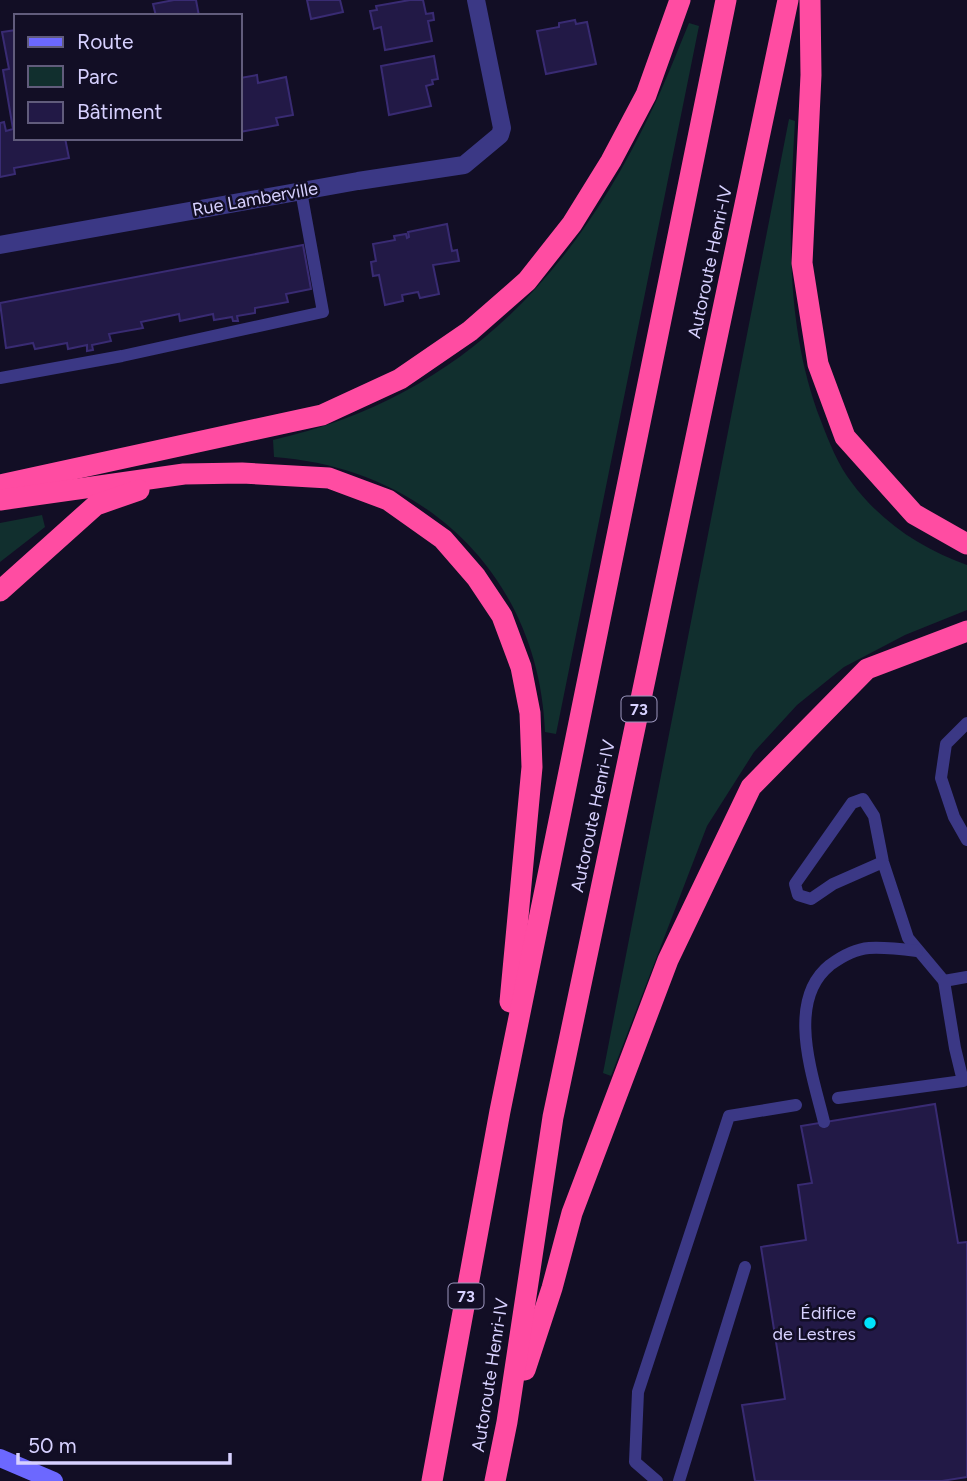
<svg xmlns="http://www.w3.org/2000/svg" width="967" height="1481" font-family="Figtree,sans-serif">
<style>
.green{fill:#112f2e}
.building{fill:#221946;stroke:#392b73;stroke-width:2}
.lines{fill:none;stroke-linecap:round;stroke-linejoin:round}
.lane{stroke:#3b3885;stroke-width:12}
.street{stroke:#3b3885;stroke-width:18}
.secondary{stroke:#6c68ff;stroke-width:18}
.highway{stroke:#ff4ca2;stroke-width:21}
.poi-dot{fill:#00e3fc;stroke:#120e25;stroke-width:2.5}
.labels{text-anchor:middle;stroke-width:5;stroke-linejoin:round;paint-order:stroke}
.shield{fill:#120e25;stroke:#9c96be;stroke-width:2}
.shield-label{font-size:16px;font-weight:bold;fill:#d7d1ff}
.street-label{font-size:18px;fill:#d7d1ff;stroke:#120e25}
.poi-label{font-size:18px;fill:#d7d1ff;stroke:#120e25;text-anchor:end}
</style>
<rect width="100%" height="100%" fill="#120e25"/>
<g class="green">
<path d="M689 23 699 26 556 734 545 732C539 577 426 468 274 457L273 440C456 399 570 280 649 116 664 86 676 54 689 23Z"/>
<path d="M789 119 795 121C789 222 784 326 821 421 829 442 838 465 852 483 881 522 922 549 967 565V610L905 635 844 667 797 705 754 752 707 826 611 1076 603 1073Z"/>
<path d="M42 515 45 527 0 562V523Z"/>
</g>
<g class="building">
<path d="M174 0H196L199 16H156L153 4Z"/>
<path d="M307 0H340L343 12 311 19Z"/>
<path d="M410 0H423L426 14 433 13 434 20 428 21 432 41 385 50 381 27 374 29 370 11 377 10 376 6Z"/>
<path d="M575 20 576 24 587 22 596 64 546 74 537 31 559 27V23Z"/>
<path d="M16 30V138H65L69 158 14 168 15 174 0 177V123L4 122 6 131 13 129 3 70 9 69 2 32Z"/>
<path d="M434 56 438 79 432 80 433 84 426 86 431 106 389 115 381 66Z"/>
<path d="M257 75 258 83 286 77 293 115 276 118 278 125 240 132V78Z"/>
<path d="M447 224 452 251 457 250 459 261 433 265 439 294 420 298 418 292 402 295 403 301 385 305 379 275 373 276 371 262 376 261 373 244 395 240 394 236 406 234 407 238 409 237 408 232Z"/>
<path d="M303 245 311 289 286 294 288 302 255 308V313L237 316 238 321H233L232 317 214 320 213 314 180 321 179 314 141 322 143 328 109 334 111 341 92 345 93 350 87 351V345L68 349 67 343 35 349 33 343 6 348 0 303Z"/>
<path d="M935 1104 958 1243 967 1242V1477L942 1481H755L742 1405 785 1399 761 1247 806 1240 798 1185 812 1183 801 1126Z"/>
</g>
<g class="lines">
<g class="lane">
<path d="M0 378 122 356 323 312 301 191"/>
<path d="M967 723 946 744 941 778 954 817 967 840"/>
<path d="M883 862 833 884 811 899 798 895 795 884 852 803 863 799 874 816 883 862 908 938 944 981"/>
<path d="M838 1098 963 1081 955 1048 944 981 967 977"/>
<path d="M824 1122C813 1076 785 1001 830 965 841 957 855 949 869 948 885 947 901 949 917 951"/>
<path d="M657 1481 635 1462 638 1392 729 1116 796 1105"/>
<path d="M679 1481 745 1267"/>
</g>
<path class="street" d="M0 245 358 181 464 165 500 135 502 128 476 0"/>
<path class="secondary" d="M0 1458 54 1481"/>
<g class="highway">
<path d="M810 0 811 75 802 263 818 364 845 437 914 514 967 544"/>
<path d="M0 485 322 415 400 379 470 331 527 281 572 224 611 161 646 95 680 0"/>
<path d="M0 500 184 474 242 473 329 478 388 500 443 539 476 577 502 616 521 667 530 713 532 767 510 1002"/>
<path d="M0 591 96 505 139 490"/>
<path d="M525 1370 552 1288 572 1213 668 960 751 787 867 669 967 631"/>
<path d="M432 1481 500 1111 726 0"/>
<path d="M495 1481 507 1422 553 1117 788 0"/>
</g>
</g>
<circle class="poi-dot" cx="870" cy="1323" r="7"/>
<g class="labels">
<g class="shield">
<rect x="621.5" y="696.5" width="35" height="25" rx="5"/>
<rect x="448.5" y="1283.5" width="35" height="25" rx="5"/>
</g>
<g class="shield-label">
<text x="639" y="715">73</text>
<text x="466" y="1302">73</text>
</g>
<g class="street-label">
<text transform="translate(255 199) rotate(-10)" y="6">Rue Lamberville</text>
<text transform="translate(710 262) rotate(-78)" y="6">Autoroute Henri-IV</text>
<text transform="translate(593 816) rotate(-78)" y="6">Autoroute Henri-IV</text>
<text transform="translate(490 1375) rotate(-81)" y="6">Autoroute Henri-IV</text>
</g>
<g class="poi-label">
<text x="856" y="1319">Édifice<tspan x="856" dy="21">de Lestres</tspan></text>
</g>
</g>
<rect x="14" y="14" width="228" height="126" fill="#120e25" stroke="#615c7c" stroke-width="2"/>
<rect x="28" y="37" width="35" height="10" fill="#6c68ff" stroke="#615c7c" stroke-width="2"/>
<text x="77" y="49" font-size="21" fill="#d7d1ff">Route</text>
<rect x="28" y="66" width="35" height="21" fill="#112f2e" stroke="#615c7c" stroke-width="2"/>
<text x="77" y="84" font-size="21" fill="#d7d1ff">Parc</text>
<rect x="28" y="102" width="35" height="21" fill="#221946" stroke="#615c7c" stroke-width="2"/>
<text x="77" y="119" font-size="21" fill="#d7d1ff">Bâtiment</text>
<path d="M18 1453v10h212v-10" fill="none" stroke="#d7d1ff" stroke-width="3.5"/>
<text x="28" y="1453" font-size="21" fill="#d7d1ff" stroke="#120e25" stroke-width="5" paint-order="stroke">50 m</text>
</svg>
